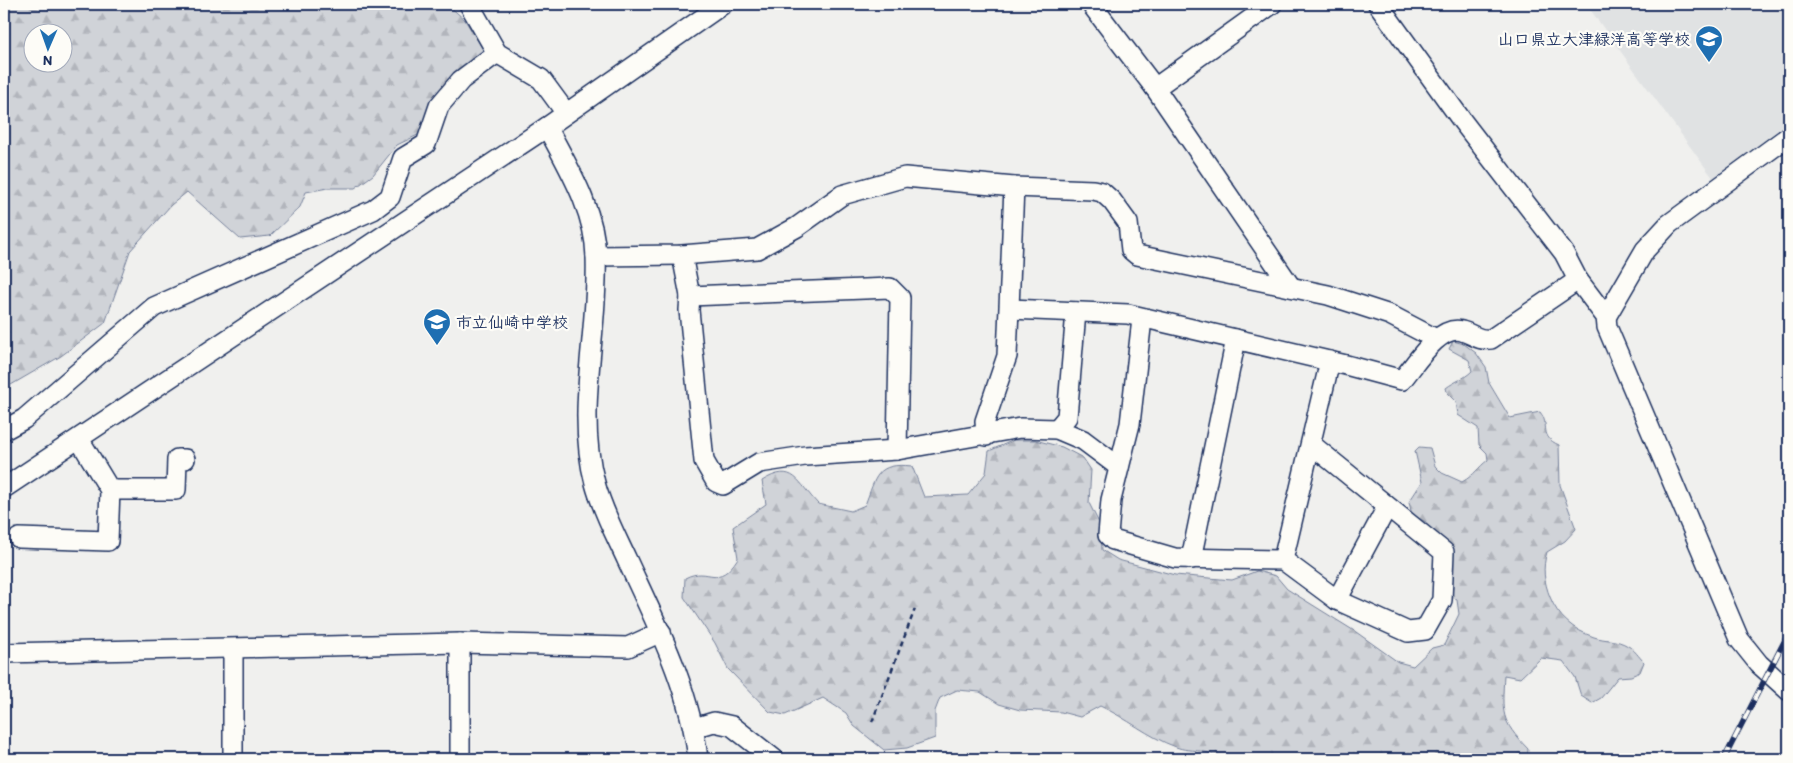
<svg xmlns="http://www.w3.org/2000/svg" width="1793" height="763" font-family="Itim,'Klee One',sans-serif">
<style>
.built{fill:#e0e2e3}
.forest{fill:url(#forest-firs);stroke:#76819b;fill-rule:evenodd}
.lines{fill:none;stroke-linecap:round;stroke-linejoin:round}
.minor-casing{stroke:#1b2f5e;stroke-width:22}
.path{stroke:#1b2f5e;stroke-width:2.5;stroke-dasharray:5 4;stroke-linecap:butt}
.minor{stroke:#fdfcf7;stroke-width:19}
.rail-casing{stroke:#1b2f5e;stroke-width:5.5}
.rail{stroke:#fdfcf7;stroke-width:4;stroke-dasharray:11;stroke-linecap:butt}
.labels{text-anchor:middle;stroke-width:4.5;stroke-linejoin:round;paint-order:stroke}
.poi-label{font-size:16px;font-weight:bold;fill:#1b2f5e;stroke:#fdfcf7;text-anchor:end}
</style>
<defs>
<pattern id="forest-firs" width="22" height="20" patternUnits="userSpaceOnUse" patternTransform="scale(1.25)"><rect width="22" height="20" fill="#d0d3d8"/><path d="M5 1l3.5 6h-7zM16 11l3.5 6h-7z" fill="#b2b5bc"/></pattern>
</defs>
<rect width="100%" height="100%" fill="#f0f0ee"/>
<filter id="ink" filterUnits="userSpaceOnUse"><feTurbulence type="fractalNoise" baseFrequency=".02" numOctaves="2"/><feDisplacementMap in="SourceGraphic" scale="10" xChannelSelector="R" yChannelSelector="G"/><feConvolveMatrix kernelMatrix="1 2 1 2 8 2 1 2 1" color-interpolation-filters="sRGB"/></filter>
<g filter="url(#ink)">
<path class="built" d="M1586 4H1789V122L1713 178Z"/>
<g class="forest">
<path d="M8 4H447L465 20 483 49 475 80 443 108 424 132 397 145 373 175 355 188H328L306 192 300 207 270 236 240 239 187 192 171 205 130 251 105 323 61 356 4 389V7ZM32 32H62V62H32Z"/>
<path d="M1453 341 1464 344 1476 353 1486 367 1489 383 1510 418 1540 412C1551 426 1538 436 1559 445L1560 485 1576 529 1565 541 1547 552C1542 568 1544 582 1550 597 1558 617 1573 630 1594 637 1606 641 1617 639 1628 646 1634 649 1639 657 1644 662L1640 672 1631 676 1618 677 1601 698 1592 703 1581 696 1575 677 1563 661 1541 658 1520 678 1504 675C1502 713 1500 720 1528 749L1527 759H1220C1203 747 1192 753 1176 747 1148 737 1127 718 1100 706L1080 717 1061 712 1020 710 999 704 980 692 957 690 940 698 935 711V738L907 748 884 750 854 726 846 713 823 698 785 715 770 712 728 669 715 643 684 597 685 578C710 565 717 591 738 558L733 527 766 504 762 481C794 461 798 483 818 504L851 511 865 505C876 477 876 462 912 466L924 497 968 495 986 473 989 451 1014 440H1035L1062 447 1083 458 1091 470 1089 503 1101 527 1102 550 1118 560 1175 575 1232 580 1257 571 1276 576 1287 589 1356 632 1398 662 1413 666 1432 648 1444 645 1459 614 1457 600 1446 593 1426 522 1412 515 1409 502 1422 482 1415 451 1419 447 1430 448 1435 466 1442 473 1462 482C1476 474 1477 468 1488 460L1487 453 1479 445 1478 428 1458 415 1456 401 1447 392 1446 388C1455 381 1464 379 1472 371L1469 360 1449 349Z"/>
</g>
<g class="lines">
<g class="minor-casing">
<g id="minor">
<path d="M469 4 497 53 541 79 566 113"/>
<path d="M1091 4 1155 88 1291 287"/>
<path d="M1378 4 1463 122 1564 253 1578 280 1606 317 1607 327 1739 639 1759 664 1789 691"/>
<path d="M1155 88 1272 4"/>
<path d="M547 127C568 167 595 210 596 257 599 332 575 410 595 483 602 510 616 536 627 560 657 625 690 688 698 759"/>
<path d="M682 255 690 296 890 288 900 298 897 450"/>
<path d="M596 256 682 255 757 249 797 227 842 195 905 177 1014 187 1093 190 1102 192 1112 201 1128 223 1131 250 1137 255 1328 295 1390 315 1436 339"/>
<path d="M690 296 689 310 704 461 716 482 723 485 759 463 805 456 897 450 1020 428 1057 429 1083 440 1119 467"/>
<path d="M1010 309 1128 314 1346 365 1402 380C1415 365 1439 324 1462 331 1473 334 1478 341 1491 339L1578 280"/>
<path d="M1606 317 1645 250 1669 224 1789 136"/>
<path d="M1142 319 1130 424 1111 500 1108 535 1113 540 1175 558 1283 560 1337 600 1408 632 1425 630 1442 600 1444 552 1312 445"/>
<path d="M1057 429 1067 417 1076 312"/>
<path d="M4 430 24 419 154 307 373 210 390 197 403 158 426 144 439 106 461 80 497 53"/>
<path d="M986 436 985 421 1007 356 1014 187"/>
<path d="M4 488 547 127 723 4"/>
<path d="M110 490H176L177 459H185"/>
<path d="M19 538 108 541 110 490 79 439"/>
<path d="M1191 559 1236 339"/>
<path d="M1283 560 1330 361"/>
<path d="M1337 600 1387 507"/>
<path d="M460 643V759"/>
<path d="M4 653 460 643 628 647 661 632"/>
<path d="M694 728 714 722 732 726 774 759"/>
<path d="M233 759V649"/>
</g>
</g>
<path class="path" d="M872 722 915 609"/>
<use href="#minor" class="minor"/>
<g class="rail-casing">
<path id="rail" d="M1724 759 1789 632"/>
</g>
<use href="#rail" class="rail"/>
</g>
</g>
<defs>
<g id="school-pin" transform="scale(1.4375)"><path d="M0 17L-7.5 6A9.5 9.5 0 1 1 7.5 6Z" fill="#1f6fb2" stroke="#fdfcf7"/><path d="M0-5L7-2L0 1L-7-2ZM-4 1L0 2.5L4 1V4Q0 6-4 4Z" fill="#fff"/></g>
</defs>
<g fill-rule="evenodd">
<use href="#school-pin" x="1709" y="39"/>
<use href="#school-pin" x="437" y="322"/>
</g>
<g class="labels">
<g class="poi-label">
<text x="1690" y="45">山口県立大津緑洋高等学校</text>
<text x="456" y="328" text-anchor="start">市立仙崎中学校</text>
</g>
</g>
<rect width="1793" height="763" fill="none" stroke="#fdfcf7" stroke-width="20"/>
<rect x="10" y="10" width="1773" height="743" fill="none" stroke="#1b2f5e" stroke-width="2" filter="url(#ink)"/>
<g transform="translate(48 48) rotate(182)"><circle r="24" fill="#fdfcf7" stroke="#a3aaba"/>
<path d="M0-4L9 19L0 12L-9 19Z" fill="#1f6fb2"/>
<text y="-8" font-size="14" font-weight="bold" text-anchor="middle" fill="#1b2f5e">N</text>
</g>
</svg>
